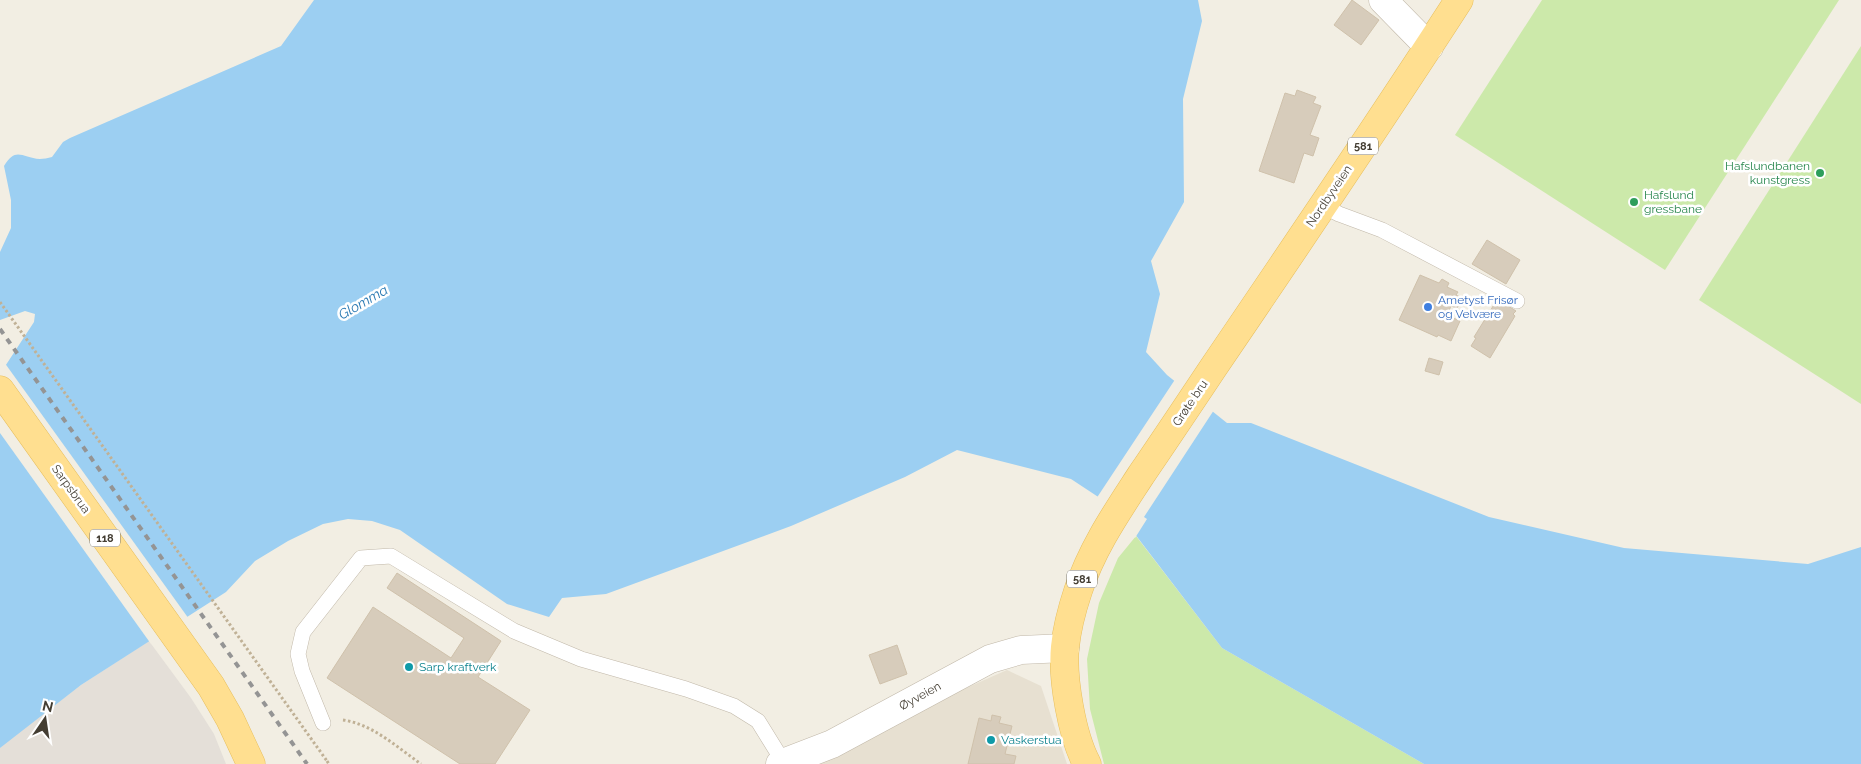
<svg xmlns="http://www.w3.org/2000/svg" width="1861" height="764" font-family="Raleway,sans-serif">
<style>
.residential{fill:#e7e0d1}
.industrial{fill:#e4dfd8}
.green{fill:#cce9aa}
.water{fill:#9ccff2}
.pier{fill:#f2eee3}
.building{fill:#d7ccbb;stroke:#cfc1ab}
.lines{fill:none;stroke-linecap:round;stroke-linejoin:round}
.service-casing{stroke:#c1b8a9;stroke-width:16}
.minor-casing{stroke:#c1b8a9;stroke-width:29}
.primary-casing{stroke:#e7be5c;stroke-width:29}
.path{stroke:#c0b196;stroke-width:3;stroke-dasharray:2.5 2.5;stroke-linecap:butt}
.service{stroke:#fff;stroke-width:15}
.minor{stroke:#fff;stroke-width:28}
.primary{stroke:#ffdf90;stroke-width:28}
.rail{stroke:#949494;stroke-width:4;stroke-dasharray:6 6;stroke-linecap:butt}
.path-bridge{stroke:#c0b196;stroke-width:3;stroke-dasharray:2.5 2.5;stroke-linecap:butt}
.leisure-dot{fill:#2e9e5b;stroke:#fff;stroke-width:2}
.shop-dot{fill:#3f7fe0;stroke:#fff;stroke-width:2}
.culture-dot{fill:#0f9aa8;stroke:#fff;stroke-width:2}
.labels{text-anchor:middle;stroke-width:5;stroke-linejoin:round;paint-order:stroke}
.shield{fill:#fff;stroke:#7c7870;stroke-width:1}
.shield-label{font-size:11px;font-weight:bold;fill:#443e33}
.leisure-label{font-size:12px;fill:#27864d;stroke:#fff;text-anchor:end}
.street-label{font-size:12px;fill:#443e33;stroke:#fff}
.shop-label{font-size:12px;fill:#366cbe;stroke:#fff;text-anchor:start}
.culture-label{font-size:12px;fill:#0d838f;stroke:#fff;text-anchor:start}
.water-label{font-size:14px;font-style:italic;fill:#2979b3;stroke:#fff}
</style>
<rect width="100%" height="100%" fill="#f2eee3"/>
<path class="residential" d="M1007 670 1041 686 1067 764H794Z"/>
<path class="industrial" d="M149 641 191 698 214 734 226 764H0V748L5 743 81 685Z"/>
<g class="green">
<path d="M1542 0H1839L1665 270 1455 135Z"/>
<path d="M1861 46V404L1699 300Z"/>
<path d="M1136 536 1222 648 1424 764H1104L1090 709 1087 659 1099 603 1118 558Z"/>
</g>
<path class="water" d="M314 0H1198L1202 21 1183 99 1184 202 1151 261 1160 294 1146 352 1167 375 1227 423H1251L1489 517 1624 548 1808 564 1861 547V764H1424L1222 648 1115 508 1071 479 957 450 905 477 791 526 606 594 562 598 549 617 507 604 400 530 372 521 348 519 323 524 288 541 255 561 226 592 81 685 0 748V374L34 322 35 314 25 311 0 320V252L11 228V200L4 166C16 146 22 158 40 159 43 159 48 158 52 157L63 142 70 138 281 46Z"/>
<g class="pier">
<path d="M4 362 189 619 151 644 0 433V369Z"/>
<path d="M1176 378 1214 410 1144 517 1147 519 1135 538 1113 510 1096 499Z"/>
</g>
<g class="building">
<path d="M1352 0 1379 20 1361 45 1334 25Z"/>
<path d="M1297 90 1316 97 1313 103 1321 106 1310 135 1319 138 1313 156 1304 153 1294 183 1259 171 1285 93 1295 96Z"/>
<path d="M1487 240 1520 260 1506 284 1472 264Z"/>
<path d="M1420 275 1439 283 1442 279 1449 283 1447 287 1458 292 1456 295 1462 298 1457 308 1451 306 1447 315 1460 321 1451 341 1438 335 1437 337 1399 320Z"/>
<path d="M1499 300 1516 311 1513 314 1515 316 1490 358 1471 346 1476 338 1474 337 1495 303 1497 304Z"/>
<path d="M1429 358 1443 362 1439 375 1425 371Z"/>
<path d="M397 573 501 641 478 677 530 710 495 764H460L327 678 373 607 451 658 464 638 387 588Z"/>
<path d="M897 645 907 674 880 684 869 655Z"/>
<path d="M992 715 1001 717 999 723 1012 726 1005 754 1016 756 1014 764H968L979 718 991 721Z"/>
</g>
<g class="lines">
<g class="service-casing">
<g id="service">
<path d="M1323 206 1339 214 1382 230 1517 301"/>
<path d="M323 723 302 671 298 654 303 632 361 558 391 556 514 631 581 659 686 689 734 706 758 721 784 763"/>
</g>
</g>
<g class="minor-casing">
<g id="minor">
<path d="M1383 0 1429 47"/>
<path d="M780 764 832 744 990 659 1021 650 1065 648"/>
</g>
</g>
<g class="primary-casing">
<g id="primary">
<path d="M0 390 211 686 230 719 251 764"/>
<path d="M1087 764C1072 736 1062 679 1065 647 1067 628 1072 609 1078 591 1092 548 1117 512 1141 475 1165 440 1189 404 1213 368 1296 246 1379 124 1459 0"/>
</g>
</g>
<g class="path">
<path d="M343 720C372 724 397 747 421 764"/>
<path d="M327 761 329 764"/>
</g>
<use href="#service" class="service"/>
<use href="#minor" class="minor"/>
<use href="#primary" class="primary"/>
<path class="rail" d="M0 329 307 764"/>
<path class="path-bridge" d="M0 302 327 761"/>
</g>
<g class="leisure-dot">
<circle cx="1820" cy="173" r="5"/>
<circle cx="1634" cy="202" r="5"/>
</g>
<circle class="shop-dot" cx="1428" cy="307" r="5"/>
<g class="culture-dot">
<circle cx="409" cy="667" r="5"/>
<circle cx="991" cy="740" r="5"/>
</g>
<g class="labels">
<g class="shield">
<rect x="1348" y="137.5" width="30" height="17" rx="4"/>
<rect x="90" y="529.5" width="30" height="17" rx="4"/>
<rect x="1067" y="570.5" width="30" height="17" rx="4"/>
</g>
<g class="shield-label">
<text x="1363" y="150">581</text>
<text x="105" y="542">118</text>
<text x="1082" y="583">581</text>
</g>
<g class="leisure-label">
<text x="1810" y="170">Hafslundbanen<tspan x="1810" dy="14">kunstgress</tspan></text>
<text x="1644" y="199" text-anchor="start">Hafslund<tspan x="1644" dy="14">gressbane</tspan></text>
</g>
<g class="street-label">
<text transform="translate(1329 196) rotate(-56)" y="4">Nordbyveien</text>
<text transform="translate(1190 403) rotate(-56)" y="4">Grøte bru</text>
<text transform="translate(71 489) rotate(54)" y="4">Sarpsbrua</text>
<text transform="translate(920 696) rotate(-29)" y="4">Øyveien</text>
</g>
<g class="shop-label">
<text x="1438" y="304">Ametyst Frisør<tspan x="1438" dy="14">og Velvære</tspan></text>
</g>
<g class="culture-label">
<text x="419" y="671">Sarp kraftverk</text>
<text x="1001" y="744">Vaskerstua</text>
</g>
<g class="water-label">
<text transform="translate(363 302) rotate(-30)" y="5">Glomma</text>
</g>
</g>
<g transform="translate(45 719) rotate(13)" stroke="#ffffff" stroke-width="4" paint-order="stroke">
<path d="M0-4L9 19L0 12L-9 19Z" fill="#443e33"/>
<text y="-8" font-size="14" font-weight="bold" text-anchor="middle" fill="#443e33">N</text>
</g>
</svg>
